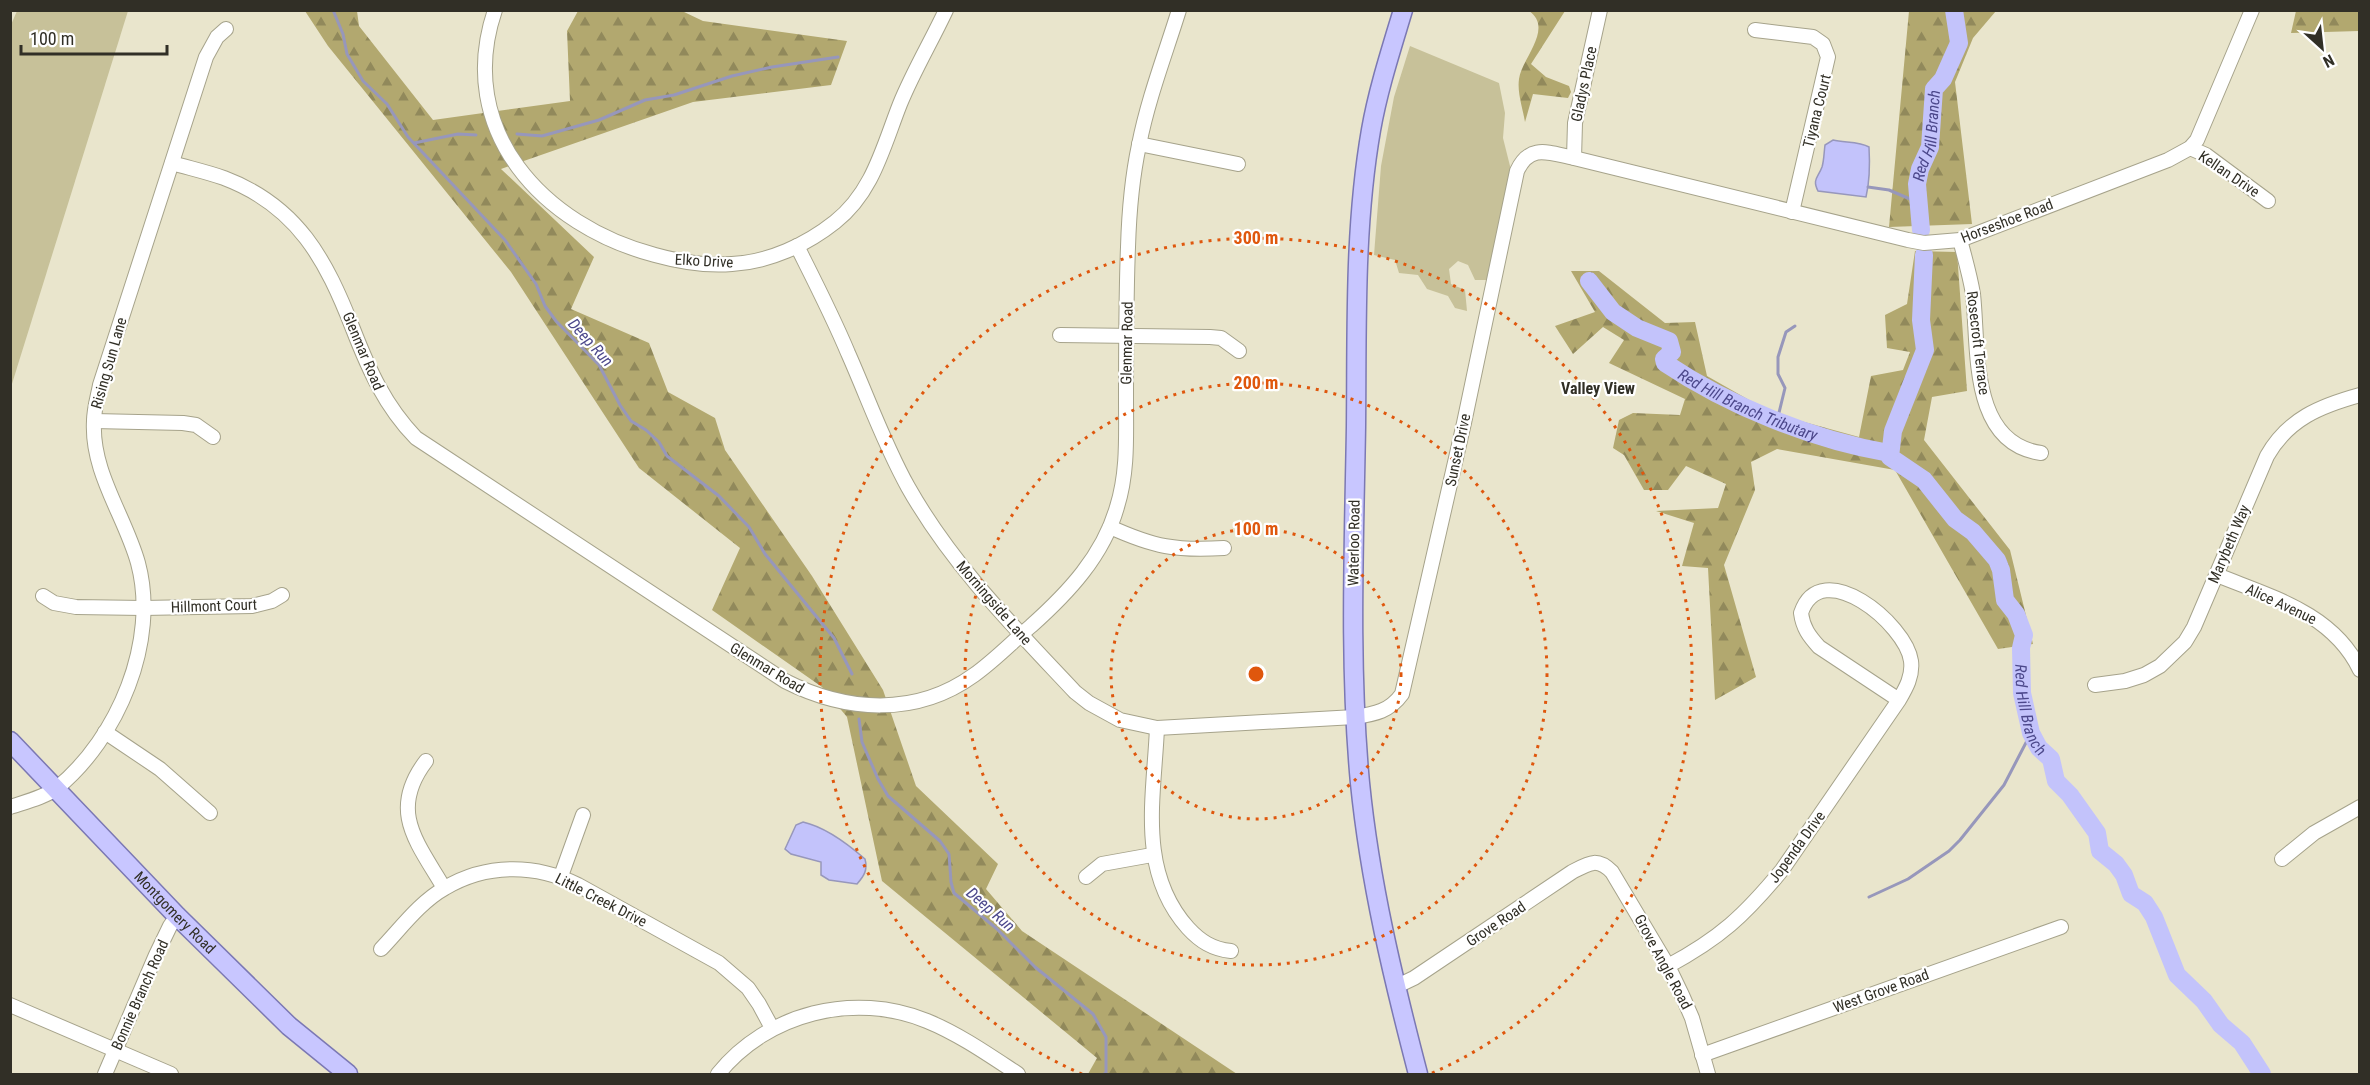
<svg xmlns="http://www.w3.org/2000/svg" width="2370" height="1085" font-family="'Roboto Condensed',sans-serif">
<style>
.grass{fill:#c7c199}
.forest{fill:url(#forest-firs)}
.water{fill:#c3c3fb;stroke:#9797bb;stroke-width:1.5}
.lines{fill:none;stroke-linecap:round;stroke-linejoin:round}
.stream{stroke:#9797bb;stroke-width:3}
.river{stroke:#c3c3fb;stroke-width:18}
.minor-casing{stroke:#a6a38b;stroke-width:16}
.major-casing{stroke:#7b78b3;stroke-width:21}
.minor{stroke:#fff;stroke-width:14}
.major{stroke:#c8c6ff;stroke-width:18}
.ring{fill:none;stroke:#df570d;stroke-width:3;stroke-dasharray:3 6}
.labels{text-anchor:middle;stroke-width:4.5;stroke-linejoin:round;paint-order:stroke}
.street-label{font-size:15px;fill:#312f26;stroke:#fff}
.water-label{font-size:16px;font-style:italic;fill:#4c488b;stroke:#fff}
.neighbourhood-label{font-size:16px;font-weight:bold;fill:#312f26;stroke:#fff}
.centre{fill:#df570d;stroke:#fff;stroke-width:3}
.ring-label{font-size:18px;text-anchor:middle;font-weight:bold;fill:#df570d;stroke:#fff;stroke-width:4.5;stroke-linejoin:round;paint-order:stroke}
</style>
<defs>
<pattern id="forest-firs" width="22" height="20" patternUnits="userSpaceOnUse" patternTransform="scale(1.5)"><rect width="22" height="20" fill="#b2a86f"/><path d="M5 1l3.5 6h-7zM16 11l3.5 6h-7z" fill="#91895b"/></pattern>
</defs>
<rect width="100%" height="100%" fill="#e9e5cc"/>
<g class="grass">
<path d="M17 11H128L11 387 10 27Z"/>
<path d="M1410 46 1499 83 1505 113 1503 138 1511 170 1488 280H1475L1468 265 1458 261 1449 269 1451 284 1465 290 1467 311 1455 308 1448 296 1427 289 1418 275 1399 273 1395 260 1374 255 1381 166 1394 97Z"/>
</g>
<g class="forest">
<path d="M305 11H357L359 26 433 120 570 101 567 31 578 11H682L703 21 847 41 831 85 693 102 501 169 594 257 571 309 649 343 668 392 715 418 725 450 812 576 883 690 916 786 998 864 986 889 1022 931 1237 1074H1088L1097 1058 882 881 847 717 822 687 712 610 740 548 639 468 511 272 328 46Z"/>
<path d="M1529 11H1565L1531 64 1546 77 1569 86 1571 92 1568 98 1533 94 1525 122C1523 109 1517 93 1519 79 1522 58 1554 28 1529 11Z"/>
<path d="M1909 11H1996L1973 38 1955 82 1972 224 1889 227Z"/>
<path d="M2296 11H2359V31L2291 33Z"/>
<path d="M1915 251 1957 252 1967 391 1932 397 1924 440 2010 550 2033 644 1998 649 1895 470 1777 449 1751 462 1755 490 1724 565 1756 677 1715 700 1708 568 1682 566 1694 523 1656 511 1718 508 1726 484 1686 466 1668 490H1644L1624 455 1613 448 1619 420 1633 413 1680 415 1685 399 1609 363 1624 340 1603 327 1573 354 1555 326 1595 312 1571 271H1599L1665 323 1695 322 1707 376 1772 413 1859 437 1871 376 1903 370 1910 352 1887 348 1885 315 1907 304Z"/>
</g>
<g class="water">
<path d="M1833 140C1844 143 1859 141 1869 147 1870 164 1870 180 1866 197L1818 191C1812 179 1818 178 1822 167 1824 161 1824 152 1825 145Z"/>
<path d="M803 822C825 827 849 845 865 859 868 870 864 876 857 884L829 880 821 875V862L791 854 785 849 796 825Z"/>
</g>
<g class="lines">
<g class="stream">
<path d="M333 10 343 34 347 54 363 81 387 104 408 137 505 240 536 284 545 306 556 321 599 365 620 405 631 421 646 430 659 442 667 456 719 496 749 527 765 554 834 638 852 674"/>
<path d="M517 134 542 136 599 120 645 100 674 95 732 76 772 67 838 57"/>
<path d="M414 143 458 134 476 135"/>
<path d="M1868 187 1889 190 1910 199 1917 200"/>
<path d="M1777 421 1785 388 1778 374V357L1786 332 1795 326"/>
<path d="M859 719 862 742 878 779 888 796 940 841 949 854 951 882 954 893 997 929 1035 967 1093 1014 1106 1037V1073L1104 1074"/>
<path d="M1869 897 1908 879 1949 851 1960 840 2004 785 2031 733"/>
</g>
<g class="river">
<path id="s1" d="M1921 230 1917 184 1920 169 1930 147 1934 89 1943 79 1959 43 1954 10"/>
<path id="s2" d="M1924 255 1921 320 1925 350 1893 431 1890 457 1924 480 1955 519 1973 532 1997 560 2001 570 2005 600 2016 614 2024 635 2021 648 2022 693 2031 733 2039 748 2051 759 2056 781 2070 795 2097 833 2100 851 2116 864 2124 875 2131 894 2145 903 2154 917 2177 975 2204 1001 2221 1025 2242 1043 2262 1074"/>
<path id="s3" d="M1589 281 1613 312 1637 328 1669 341 1672 352 1664 359 1665 363C1729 406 1813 440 1889 453"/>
</g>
<g class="minor-casing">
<g id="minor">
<path d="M495 10C454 131 544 226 655 255 680 262 706 266 732 264 769 262 806 245 835 222 873 192 883 147 900 104 913 72 931 42 946 10"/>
<path d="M1755 30 1813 37 1823 44 1828 57 1792 212"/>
<path d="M1139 144 1238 164"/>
<path d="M2190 148 2206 155 2268 201"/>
<path d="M1574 158 1575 123 1600 10"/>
<path d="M172 163C189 168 207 172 224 178 298 206 326 260 353 329 369 370 385 406 416 438L785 681C846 712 916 717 974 675 995 660 1012 642 1031 626 1068 593 1103 556 1117 507 1128 472 1126 436 1126 400 1126 349 1126 298 1128 247 1129 213 1132 178 1139 145 1148 99 1165 55 1179 10"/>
<path d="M1960 240C1965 258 1970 276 1973 294 1979 348 1969 443 2041 453"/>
<path d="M797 246C815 282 833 317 848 353 868 398 884 444 908 487 952 565 1014 627 1075 692L1089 703 1120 720 1157 728 1355 717C1375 714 1390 711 1402 694L1464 423 1517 171C1530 143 1549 153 1574 158L1908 240 1924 243 1960 240 2168 160 2190 148 2197 140 2252 10"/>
<path d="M1060 335 1210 337 1221 338 1239 351"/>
<path d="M94 421 183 423 196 425 213 437"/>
<path d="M1110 527C1154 547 1176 551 1224 548"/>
<path d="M2217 575C2271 597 2333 613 2360 670"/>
<path d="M43 596 54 603 76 607 143 608 252 606 272 601 282 595"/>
<path d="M2095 685 2125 681 2144 675 2160 666 2185 642 2194 627 2267 456C2288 419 2320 406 2360 395"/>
<path d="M1157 728C1154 797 1137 871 1188 928 1200 941 1212 949 1231 951"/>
<path d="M105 732 160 769 210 813"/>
<path d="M426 761C388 811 417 842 444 888"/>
<path d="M10 807C25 802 45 797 57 788 118 738 159 641 138 563 125 516 91 472 94 421 94 409 98 396 100 385L206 57 217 37 226 29"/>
<path d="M2282 859 2314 833 2360 807"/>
<path d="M561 876 583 815"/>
<path d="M1086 877 1102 864 1152 855"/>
<path d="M381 949C401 928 420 902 445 888 487 863 536 864 578 885L719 963 748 988 759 1004 772 1028"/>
<path d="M1668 966C1720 938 1744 916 1782 870L1899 700C1906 688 1913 676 1911 661 1906 624 1821 554 1801 613 1803 628 1809 636 1819 647L1899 700"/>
<path d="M1395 987 1414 978 1572 872C1589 863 1597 857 1612 872L1668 966 1682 995 1692 1018 1708 1074"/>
<path d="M10 1005 171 1074"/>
<path d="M1702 1055 2061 927"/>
<path d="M105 1074 156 955 170 926 177 916"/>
<path d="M718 1074C767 1013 854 991 927 1021 959 1034 989 1055 1018 1074"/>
</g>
</g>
<g class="major-casing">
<g id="major">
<path d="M1403 10C1391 50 1378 90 1371 130 1354 228 1357 328 1356 427 1354 546 1349 665 1360 783 1370 883 1393 978 1418 1074"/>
<path id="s4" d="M10 741 177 916 289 1026 348 1074"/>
</g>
</g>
<use href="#minor" class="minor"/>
<use href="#major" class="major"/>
</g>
<g class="ring">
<circle cx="1256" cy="674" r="145"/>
<circle cx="1256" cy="674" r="291"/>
<path d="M1082 1074A436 436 0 1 1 1430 1074"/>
</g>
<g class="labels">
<g class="street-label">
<text transform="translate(1584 84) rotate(-78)" y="5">Gladys Place</text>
<text transform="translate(1817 111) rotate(-76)" y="5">Tiyana Court</text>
<text transform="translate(2229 174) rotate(34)" y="5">Kellan Drive</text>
<text transform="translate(2007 221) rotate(-21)" y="5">Horseshoe Road</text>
<text transform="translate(704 261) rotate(3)" y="5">Elko Drive</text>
<text transform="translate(1127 343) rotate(-89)" y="5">Glenmar Road</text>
<text transform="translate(1978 343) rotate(83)" y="5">Rosecroft Terrace</text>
<text transform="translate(363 351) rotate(67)" y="5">Glenmar Road</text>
<text transform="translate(109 363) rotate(-74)" y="5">Rising Sun Lane</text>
<text transform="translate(1458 450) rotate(-78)" y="5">Sunset Drive</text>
<text transform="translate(1354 543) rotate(-89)" y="5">Waterloo Road</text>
<text transform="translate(2229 544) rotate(-67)" y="5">Marybeth Way</text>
<text transform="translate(994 603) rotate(49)" y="5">Morningside Lane</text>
<text transform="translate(2281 604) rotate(25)" y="5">Alice Avenue</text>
<text transform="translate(214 606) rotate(-2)" y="5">Hillmont Court</text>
<text transform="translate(767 668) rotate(31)" y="5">Glenmar Road</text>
<text transform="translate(1797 847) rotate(-54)" y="5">Jopenda Drive</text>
<text transform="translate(601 900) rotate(27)" y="5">Little Creek Drive</text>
<text dy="5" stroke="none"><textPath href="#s4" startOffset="238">Montgomery Road</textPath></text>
<text transform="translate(1496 924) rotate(-34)" y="5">Grove Road</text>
<text transform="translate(1663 962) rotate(62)" y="5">Grove Angle Road</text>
<text transform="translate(1881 991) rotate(-20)" y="5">West Grove Road</text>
<text transform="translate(140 995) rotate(-66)" y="5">Bonnie Branch Road</text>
</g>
<g class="water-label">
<text dy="6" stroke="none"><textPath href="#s1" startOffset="96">Red Hill Branch</textPath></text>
<text transform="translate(591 342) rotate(48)" y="6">Deep Run</text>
<text dy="6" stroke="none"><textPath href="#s3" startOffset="222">Red Hill Branch Tributary</textPath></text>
<text dy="6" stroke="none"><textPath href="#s2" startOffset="516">Red Hill Branch</textPath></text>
<text transform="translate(991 909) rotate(41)" y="6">Deep Run</text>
</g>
<g class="neighbourhood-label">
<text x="1598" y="394">Valley View</text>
</g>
</g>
<circle cx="1256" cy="674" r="9" class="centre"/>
<g class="ring-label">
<text x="1256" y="244">300 m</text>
<text x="1256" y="389">200 m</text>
<text x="1256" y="535">100 m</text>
</g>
<rect width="2370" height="1085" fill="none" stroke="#312f26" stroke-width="24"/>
<g transform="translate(2322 48) rotate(153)" stroke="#ffffff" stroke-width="4.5" paint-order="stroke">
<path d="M0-4.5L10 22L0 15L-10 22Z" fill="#312f26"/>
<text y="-9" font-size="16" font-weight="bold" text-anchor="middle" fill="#312f26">N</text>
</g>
<path d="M21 45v9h146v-9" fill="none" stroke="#312f26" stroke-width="3"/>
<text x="30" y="45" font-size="18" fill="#312f26" stroke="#ffffff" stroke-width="4.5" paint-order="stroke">100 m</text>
</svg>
